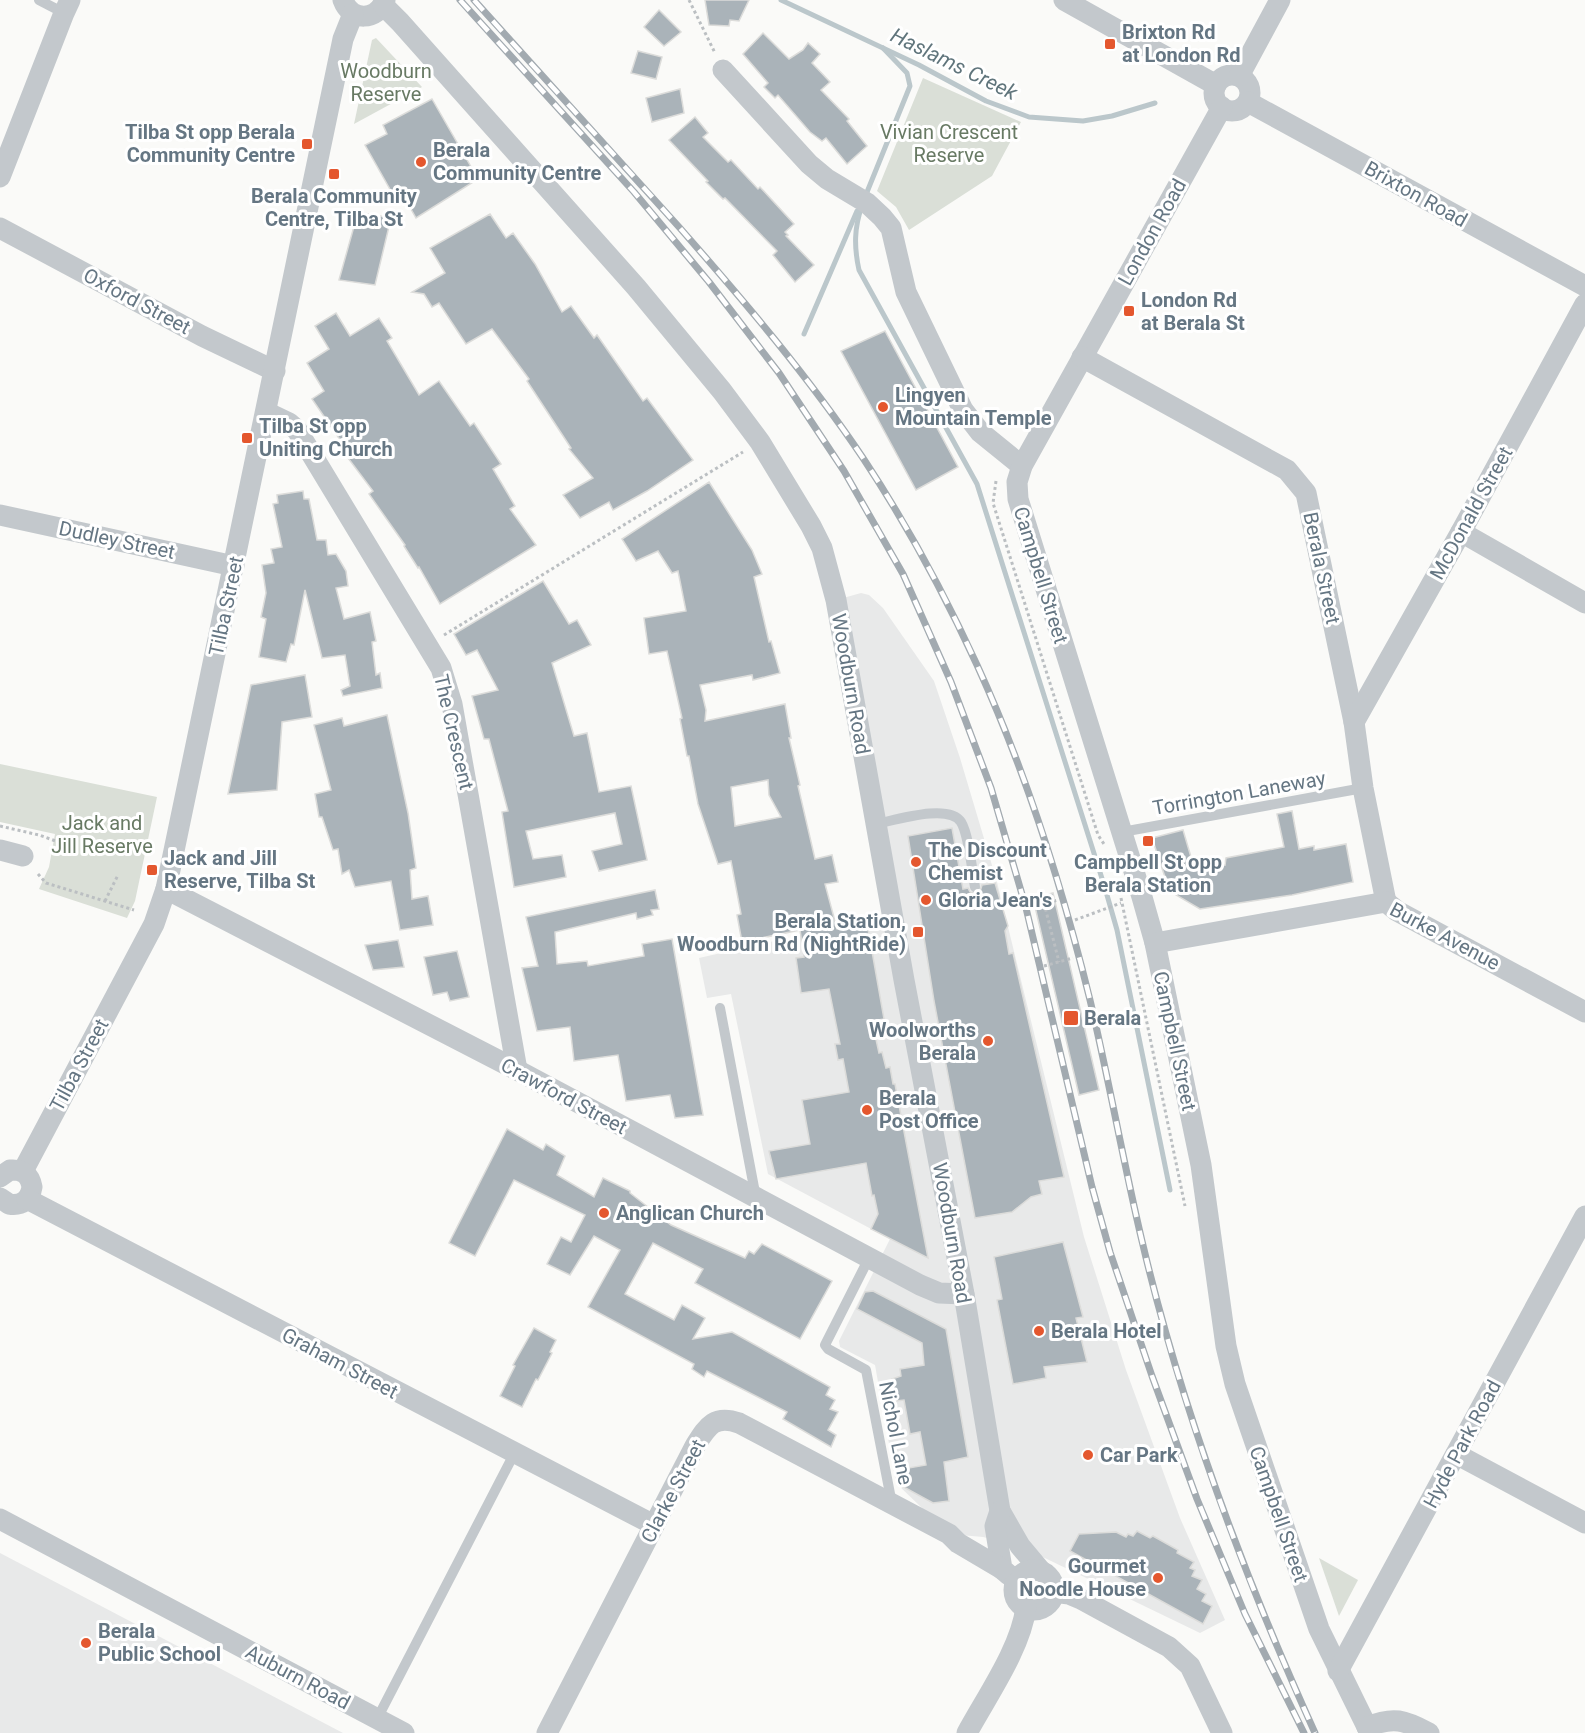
<svg xmlns="http://www.w3.org/2000/svg" width="1585" height="1733" font-family="Roboto,sans-serif">
<style>
.built{fill:#e8e9e9}
.green{fill:#dadfd7}
.lines{fill:none;stroke-linecap:round;stroke-linejoin:round}
.stream{stroke:#bbc7cb;stroke-width:5}
.building{fill:#aab3b9;stroke:#dcdcda;stroke-width:1.5;fill-rule:evenodd}
.path{stroke:#bbbfc2;stroke-width:3;stroke-dasharray:3 3;stroke-linecap:butt}
.lane{stroke:#c3c8cc;stroke-width:10}
.street{stroke:#c3c8cc;stroke-width:21}
.rail-casing{stroke:#a2aab0;stroke-width:7}
.rail{stroke:#fff;stroke-width:4.5;stroke-dasharray:14;stroke-linecap:butt}
.poi-dot{fill:#e4572e;stroke:#fff;stroke-width:2}
.labels{text-anchor:middle;stroke-width:6;stroke-linejoin:round;paint-order:stroke}
.poi-label{font-size:20px;font-weight:bold;fill:#657683;stroke:#fff;text-anchor:start}
.park-label{font-size:20px;fill:#687a64;stroke:#fff}
.street-label{font-size:20px;fill:#657683;stroke:#fff}
.water-label{font-size:21px;font-style:italic;fill:#60757c;stroke:#fff}
</style>
<rect width="100%" height="100%" fill="#fafaf8"/>
<g class="built">
<path d="M861 593 869 595 883 608 934 681 960 758 997 882 1084 1237 1126 1370 1180 1518 1225 1620 1200 1633 1020 1546 983 1537 949 1534 896 1483 875 1365 840 1347 839 1341 890 1239 768 1174 731 994 707 998 699 958 801 935 893 918 836 600Z"/>
<path d="M0 1553 343 1733H0Z"/>
</g>
<g class="green">
<path d="M376 38 422 87 354 124 372 40Z"/>
<path d="M923 78 1021 122 992 176 909 230 896 207 877 191Z"/>
<path d="M0 764 157 797 135 901 127 918 39 889 49 867 55 834 0 822Z"/>
<path d="M1319 1558 1358 1580 1339 1616Z"/>
</g>
<g class="lines">
<g class="stream">
<path d="M781 0 919 65 986 101 1029 117 1083 121 1112 116 1155 103"/>
<path d="M865 197 910 86 907 73 883 48"/>
<path d="M862 206C854 228 854 247 859 270L977 484 1105 888 1117 930 1170 1190"/>
<path d="M804 334 857 211"/>
</g>
</g>
<g class="building">
<path d="M705 0H749L739 21 730 20 729 26 709 25Z"/>
<path d="M659 10 681 32 664 46 644 27Z"/>
<path d="M763 33 789 59 803 50 808 43 820 54 812 63 830 82 821 90 849 119 847 121 867 146 847 164 826 138 822 141 810 132 778 95 775 98 764 87 768 83 743 54Z"/>
<path d="M638 51 662 57 656 79 631 73Z"/>
<path d="M680 89 684 113 652 122 646 98Z"/>
<path d="M432 99 478 179 416 218 398 186 395 198 365 145 387 134 383 125Z"/>
<path d="M695 117 708 133 703 137 728 162 731 160 758 189 760 187 794 224 785 232 788 235 786 236 814 265 795 282 773 255 777 251 725 198 723 199 706 182 708 181 669 140Z"/>
<path d="M358 212 391 218 375 285 339 280Z"/>
<path d="M490 214 506 238 513 233 535 264 562 312 571 306 594 338 597 335 643 401 647 398 693 460 647 491 613 510 609 502 580 518 563 495 593 478 569 449 571 448 527 381 529 379 492 329 466 344 439 303 432 307 424 294 412 292 445 273 430 248Z"/>
<path d="M336 313 350 336 379 318 392 338 387 341 419 395 439 381 470 426 474 423 501 464 493 469 515 506 510 509 536 545 440 604 419 567 418 568 404 546 405 545 369 494 373 491 339 446 343 444 312 399 324 391 307 363 329 349 315 326Z"/>
<path d="M885 331 958 467 916 490 841 351Z"/>
<path d="M709 482 752 550 762 574 754 577 769 642 771 641 780 673 753 680 752 675 700 685 706 710 705 721 785 704 791 738H789L800 785 798 786 815 859 832 855 838 882 825 884 837 929 867 923 884 1019 872 1021 879 1053 882 1052 886 1068 890 1067 893 1084H895L928 1258 871 1229 878 1214 874 1195 872 1196 866 1163 776 1179 769 1151 810 1144 802 1100 849 1092 843 1059 838 1060 835 1044H840L829 989 801 993 796 958 804 957 800 930 742 942 737 915 741 914 731 861 718 864 698 804 689 756H687L680 719 682 718 667 651 649 654 644 618 686 611 678 571 672 573 658 551 636 561 622 539ZM768 780 769 795 781 817 735 826 731 787Z"/>
<path d="M303 491 304 499H309L317 540H326L328 555 336 554 346 571 348 586 336 588 344 619 370 612 376 641 372 642 376 675 380 673 382 688 343 696 341 690 350 686 345 655 322 658 305 590 294 645 291 644 286 662 259 657 266 619 261 617 266 593 262 565 274 563 271 549 282 547 273 504 278 503 277 495Z"/>
<path d="M543 581 569 624 577 620 591 645 552 663 574 736 587 733 599 792 631 786 647 860 599 871 592 851 622 844 615 813 526 831 533 859 562 855 566 877 514 887 502 812 508 811 489 739H484L472 696 498 690 477 650 466 655 454 634Z"/>
<path d="M305 675 312 717 282 722 277 790 228 794 251 685Z"/>
<path d="M387 715 408 813 416 868 410 870 412 899 428 896 433 925 400 930 391 881 355 887 349 870 342 874 338 849 333 850 322 817H319L315 794 331 790 314 725 342 718 344 726Z"/>
<path d="M1292 811 1299 849 1314 846V850L1346 844 1353 882 1292 895 1200 909 1176 895 1168 886 1152 838 1183 830 1191 857 1225 865 1226 858 1284 847 1277 814Z"/>
<path d="M952 828 963 889 968 888 970 892 976 894 980 892 982 885 995 883 1008 926 1005 931 1009 954 1013 953 1064 1177 1039 1181 1042 1194 1031 1197 1012 1212 975 1218 934 1001 908 836Z"/>
<path d="M655 890 659 909 651 910 653 915 637 919 636 913 555 932 557 964 587 961 588 966 644 956 642 944 672 939 703 1115 675 1118 670 1095 626 1101 618 1055 574 1061 570 1027 537 1031 522 968 538 966 526 917Z"/>
<path d="M1053 893 1099 1090 1079 1095 1033 898Z"/>
<path d="M398 940 404 967 373 970 365 945Z"/>
<path d="M457 951 469 997 450 1001 447 992 433 995 424 957Z"/>
<path d="M507 1129 543 1150 546 1144 565 1156 557 1175 594 1197 603 1178 630 1191V1193L671 1225 745 1258 749 1251 754 1254 762 1244 832 1281 800 1339 695 1283 703 1269 653 1243 625 1294 674 1320 682 1305 705 1318 693 1339 732 1332 830 1387 826 1395 835 1400 830 1409 838 1412 828 1430 836 1435 831 1447 783 1419 787 1412 707 1371 704 1377 692 1369 694 1364 588 1307 620 1250 594 1236 570 1275 547 1264 561 1237 571 1242 585 1215 514 1180 475 1256 449 1243Z"/>
<path d="M1063 1242 1083 1317 1076 1318 1087 1362 1044 1367 1046 1378 1013 1384 997 1300 1002 1299 994 1257Z"/>
<path d="M873 1291 946 1329 968 1457 944 1462 949 1501 933 1503 900 1485 897 1470 926 1465 920 1432 910 1434 904 1400 896 1401 892 1379 901 1376 900 1369 924 1365 922 1343 857 1309 865 1292Z"/>
<path d="M534 1328 556 1340 550 1352 552 1353 538 1380 536 1379 522 1407 500 1396 515 1366 513 1365Z"/>
<path d="M1137 1531 1150 1538 1153 1536 1178 1550 1177 1553 1194 1562 1190 1568 1195 1570 1192 1576 1202 1580 1197 1589 1206 1594 1202 1601 1212 1606 1203 1624 1070 1551 1079 1534 1116 1532 1126 1537 1128 1534 1133 1536Z"/>
</g>
<g class="lines">
<g class="path">
<path d="M689 0 715 53"/>
<path d="M996 481 993 503 1098 835 1104 844"/>
<path d="M444 635 743 452"/>
<path d="M0 826 39 835 75 848"/>
<path d="M38 874 46 883 134 910"/>
<path d="M1121 898 1185 1206"/>
<path d="M105 901 118 875"/>
<path d="M1044 903 1059 962"/>
<path d="M1030 907 1058 900"/>
<path d="M1075 920 1121 903"/>
<path d="M1044 966 1073 958"/>
</g>
<g class="lane">
<path d="M39 0 64 13"/>
<path d="M876 824C896 820 949 803 961 822 969 835 972 871 975 887"/>
<path d="M1122 832 1363 788"/>
<path d="M720 1008 756 1198"/>
<path d="M869 1258 825 1345 828 1349 866 1370 892 1504"/>
<path d="M377 1719 514 1454"/>
</g>
<g class="street">
<path d="M343 0C351 22 377 21 385 0"/>
<path d="M1064 0 1216 85"/>
<path d="M383 5 400 22 636 287 722 391 760 442 811 526 822 548 836 600 904 980 964 1294 1000 1511 1020 1546 1041 1571"/>
<path d="M723 70 809 164 827 179 867 203 882 217 891 228 906 292 963 410 980 432 1022 466"/>
<circle cx="1232" cy="93" r="18"/>
<path d="M1239 76 1280 0"/>
<path d="M1248 102 1585 286"/>
<path d="M1222 107 1022 466 1017 482 1018 499 1142 897 1155 943 1201 1165 1226 1346 1235 1384 1319 1629 1370 1733"/>
<path d="M0 177 64 13 70 0"/>
<path d="M0 228 202 336 275 371"/>
<path d="M1082 357 1287 470 1306 493 1354 722 1363 788 1386 902"/>
<path d="M266 412 289 423 297 430 441 668 452 704 517 1070"/>
<path d="M0 515 234 566"/>
<path d="M1461 532 1585 603"/>
<path d="M1354 722 1461 532 1585 304"/>
<path d="M0 850 23 856"/>
<path d="M166 889 517 1070 920 1285 939 1293 964 1294"/>
<path d="M1155 943 1386 902 1397 911 1585 1012"/>
<path d="M23 1171 154 924 166 889 343 39 353 14"/>
<path d="M0 1177 10 1170C23 1169 30 1175 32 1187 30 1200 22 1206 9 1204L0 1198"/>
<path d="M27 1199 654 1525"/>
<path d="M1456 1454 1585 1523"/>
<path d="M1000 1511 995 1526 1002 1569 1009 1575"/>
<path d="M0 1519 404 1733"/>
<circle cx="1034" cy="1590" r="20"/>
<path d="M1053 1592 1069 1594 1081 1599 1169 1647 1190 1666 1222 1733"/>
<path d="M1338 1671 1585 1216"/>
<path d="M1367 1727C1394 1716 1404 1720 1429 1733"/>
<path d="M547 1733 695 1446C707 1427 714 1414 739 1423L949 1534 958 1543 1002 1569"/>
<path d="M967 1733C987 1696 1021 1648 1026 1607"/>
</g>
<g class="rail-casing">
<g id="rail">
<path d="M460 0 634 192 709 282 779 373 844 471 903 574 951 682 991 788 1026 908 1092 1187 1110 1252 1152 1376 1197 1499 1245 1614 1304 1733"/>
<path d="M474 0C542 76 611 151 679 227 744 301 808 376 863 458 906 523 944 593 977 665 1026 772 1062 886 1090 1000 1109 1080 1123 1161 1142 1241 1182 1411 1243 1574 1315 1733"/>
</g>
</g>
<use href="#rail" class="rail"/>
</g>
<g class="poi-dot">
<rect x="1104" y="38" width="12" height="12" rx="3"/>
<rect x="301" y="138" width="12" height="12" rx="3"/>
<circle cx="421" cy="162" r="6"/>
<rect x="328" y="168" width="12" height="12" rx="3"/>
<rect x="1123" y="305" width="12" height="12" rx="3"/>
<circle cx="883" cy="407" r="6"/>
<rect x="241" y="432" width="12" height="12" rx="3"/>
<rect x="1142" y="835" width="12" height="12" rx="3"/>
<circle cx="916" cy="862" r="6"/>
<rect x="146" y="864" width="12" height="12" rx="3"/>
<circle cx="926" cy="900" r="6"/>
<rect x="912" y="926" width="12" height="12" rx="3"/>
<rect x="1063" y="1010" width="16" height="16" rx="3"/>
<circle cx="988" cy="1041" r="6"/>
<circle cx="867" cy="1110" r="6"/>
<circle cx="604" cy="1213" r="6"/>
<circle cx="1039" cy="1331" r="6"/>
<circle cx="1088" cy="1455" r="6"/>
<circle cx="1158" cy="1578" r="6"/>
<circle cx="86" cy="1643" r="6"/>
</g>
<g class="labels">
<g class="poi-label">
<text x="1122" y="39">Brixton Rd<tspan x="1122" dy="23">at London Rd</tspan></text>
<text x="295" y="139" text-anchor="end">Tilba St opp Berala<tspan x="295" dy="23">Community Centre</tspan></text>
<text x="433" y="157">Berala<tspan x="433" dy="23">Community Centre</tspan></text>
<text x="334" y="203" text-anchor="middle">Berala Community<tspan x="334" dy="23">Centre, Tilba St</tspan></text>
<text x="1141" y="307">London Rd<tspan x="1141" dy="23">at Berala St</tspan></text>
<text x="895" y="402">Lingyen<tspan x="895" dy="23">Mountain Temple</tspan></text>
<text x="259" y="433">Tilba St opp<tspan x="259" dy="23">Uniting Church</tspan></text>
<text x="928" y="857">The Discount<tspan x="928" dy="23">Chemist</tspan></text>
<text x="164" y="865">Jack and Jill<tspan x="164" dy="23">Reserve, Tilba St</tspan></text>
<text x="1148" y="869" text-anchor="middle">Campbell St opp<tspan x="1148" dy="23">Berala Station</tspan></text>
<text x="938" y="907">Gloria Jean's</text>
<text x="906" y="928" text-anchor="end">Berala Station,<tspan x="906" dy="23">Woodburn Rd (NightRide)</tspan></text>
<text x="1084" y="1025">Berala</text>
<text x="976" y="1037" text-anchor="end">Woolworths<tspan x="976" dy="23">Berala</tspan></text>
<text x="879" y="1105">Berala<tspan x="879" dy="23">Post Office</tspan></text>
<text x="616" y="1220">Anglican Church</text>
<text x="1051" y="1338">Berala Hotel</text>
<text x="1100" y="1462">Car Park</text>
<text x="1146" y="1573" text-anchor="end">Gourmet<tspan x="1146" dy="23">Noodle House</tspan></text>
<text x="98" y="1638">Berala<tspan x="98" dy="23">Public School</tspan></text>
</g>
<g class="park-label">
<text x="386" y="78">Woodburn<tspan x="386" dy="23">Reserve</tspan></text>
<text x="949" y="139">Vivian Crescent<tspan x="949" dy="23">Reserve</tspan></text>
<text x="102" y="830">Jack and<tspan x="102" dy="23">Jill Reserve</tspan></text>
</g>
<g class="street-label">
<text transform="translate(1416 194) rotate(29)" y="7">Brixton Road</text>
<text transform="translate(1152 232) rotate(-61)" y="7">London Road</text>
<text transform="translate(137 301) rotate(28)" y="7">Oxford Street</text>
<text transform="translate(1471 513) rotate(-61)" y="7">McDonald Street</text>
<text transform="translate(117 540) rotate(12)" y="7">Dudley Street</text>
<text transform="translate(1322 568) rotate(78)" y="7">Berala Street</text>
<text transform="translate(1041 575) rotate(73)" y="7">Campbell Street</text>
<text transform="translate(226 606) rotate(-78)" y="7">Tilba Street</text>
<text transform="translate(851 684) rotate(80)" y="7">Woodburn Road</text>
<text transform="translate(454 732) rotate(77)" y="7">The Crescent</text>
<text transform="translate(1239 793) rotate(-10)" y="7">Torrington Laneway</text>
<text transform="translate(1445 936) rotate(28)" y="7">Burke Avenue</text>
<text transform="translate(1175 1041) rotate(78)" y="7">Campbell Street</text>
<text transform="translate(79 1065) rotate(-62)" y="7">Tilba Street</text>
<text transform="translate(564 1096) rotate(28)" y="7">Crawford Street</text>
<text transform="translate(952 1233) rotate(80)" y="7">Woodburn Road</text>
<text transform="translate(340 1363) rotate(28)" y="7">Graham Street</text>
<text transform="translate(896 1433) rotate(79)" y="7">Nichol Lane</text>
<text transform="translate(1462 1444) rotate(-62)" y="7">Hyde Park Road</text>
<text transform="translate(673 1491) rotate(-62)" y="7">Clarke Street</text>
<text transform="translate(1279 1514) rotate(71)" y="7">Campbell Street</text>
<text transform="translate(298 1677) rotate(28)" y="7">Auburn Road</text>
</g>
<g class="water-label">
<text transform="translate(954 64) rotate(26)" y="7">Haslams Creek</text>
</g>
</g>
</svg>
